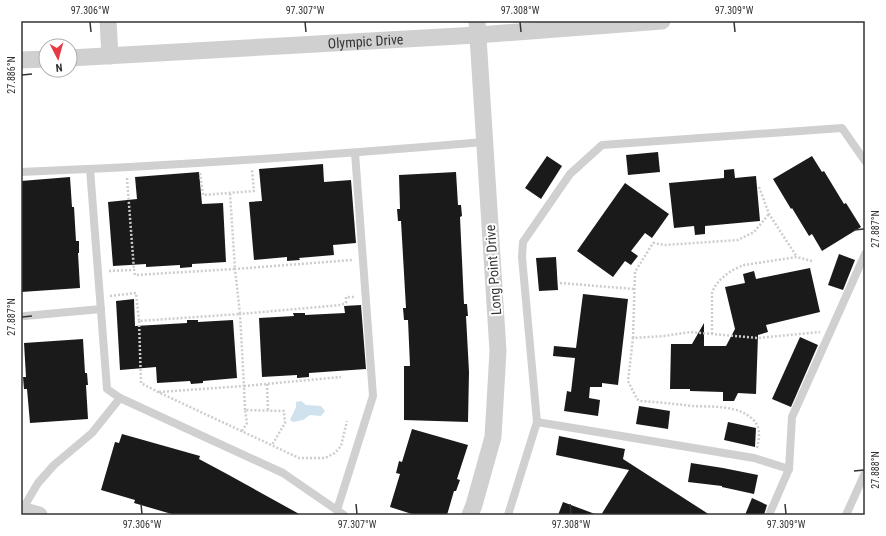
<svg xmlns="http://www.w3.org/2000/svg" width="886" height="536" font-family="'Roboto Condensed',sans-serif">
<style>
.water{fill:#cfe2ee}
.building{fill:#1a1a1a}
.lines{fill:none;stroke-linecap:round;stroke-linejoin:round}
.path{stroke:#cdcdcd;stroke-width:2.5;stroke-dasharray:2 2;stroke-linecap:butt}
.lane{stroke:#d0d0d0;stroke-width:8}
.street{stroke:#d0d0d0;stroke-width:17}
.ticks{fill:none;stroke:#333;stroke-width:1.5}
.labels{text-anchor:middle;stroke-width:4;stroke-linejoin:round;paint-order:stroke}
.street-label{font-size:14px;fill:#333;stroke:#fff}
.neatline{fill:none;stroke:#333;stroke-width:1.5}
.ticks-label{font-size:10px;text-anchor:middle;fill:#333}
</style>
<rect width="100%" height="100%" fill="#fff"/>
<path class="water" d="M301 401 306 405 321 406 325 411 321 416 310 415 303 420 293 422 290 420 296 407V402Z"/>
<g class="building">
<path d="M658 152 660 172 628 175 626 155Z"/>
<path d="M547 156 562 166 541 199 525 188Z"/>
<path d="M812 156 822 172 824 171 844 204 846 203 861 227 822 251 812 234 809 236 792 208 791 209 773 179Z"/>
<path d="M323 164 324 182 351 180 356 243 333 245 334 255 299 258 300 260 287 261V257L254 260 249 202 262 201 259 169Z"/>
<path d="M734 169 735 178 756 176 760 221 705 226V234L695 235 694 226 674 228 669 183 724 178V170Z"/>
<path d="M199 172 202 204 223 203 226 262 192 264V267L180 268V265L146 267V264L113 266 108 202 137 199 135 177Z"/>
<path d="M456 172 458 205H461L462 216 460 217 464 304H467L468 316H466L469 372 468 422 404 420V366H410L408 320H404L403 308H406L401 221H398L397 209H400L399 175Z"/>
<path d="M70 177 72 207H74L76 241H79V253H78L80 288 21 292V181Z"/>
<path d="M625 183 669 214 652 238 645 233 631 251 638 256 631 265 625 261 613 277 577 251Z"/>
<path d="M839 254 855 260 843 290 828 285Z"/>
<path d="M556 257 558 290 539 291 536 258Z"/>
<path d="M810 268 820 312 766 325 768 332 758 335 756 394 738 393 734 401H723V392L690 391V389H670L671 344H692L704 323V346H726L735 329 725 287 745 283 743 274 754 271 756 279Z"/>
<path d="M583 294 628 299 618 385 602 383V387H590L589 398 600 400 598 416 564 411 567 391 571 392 575 358 553 356 554 346 576 348Z"/>
<path d="M134 299 135 326 187 323V320H198V322L233 320 237 378 203 381V383L191 384 190 381 157 383 156 367 120 370 116 301Z"/>
<path d="M361 305 366 369 309 373V377L297 378V375L262 377 259 318 294 316 293 313H305V315L345 313 344 306Z"/>
<path d="M800 337 818 345 791 407 772 399Z"/>
<path d="M83 339 85 373H87L88 385H86L88 419 30 423 27 389H24L23 377H26L24 343Z"/>
<path d="M639 406 670 411 668 429 636 424Z"/>
<path d="M728 422 756 428 755 447 724 440Z"/>
<path d="M412 429 468 445 457 479 460 480 456 491H454L447 515H415L390 507 400 474 396 473 399 461 402 462Z"/>
<path d="M122 434 200 456 199 459 227 474 301 515H175L134 503 135 500 101 490 115 442 119 443Z"/>
<path d="M559 436 625 449 623 459 710 515H601L629 470 556 455Z"/>
<path d="M691 463 723 468 758 475 754 494 722 487V486L688 482Z"/>
<path d="M752 498 767 505 764 515H745Z"/>
<path d="M563 502 595 514V515H558Z"/>
</g>
<g class="lines">
<g class="path">
<path d="M200 173 203 195 254 191 252 170"/>
<path d="M127 178 134 270"/>
<path d="M759 187 769 214 797 257"/>
<path d="M109 271 134 270 135 275 235 269 230 193"/>
<path d="M560 283 634 289"/>
<path d="M110 296 136 293 139 321 240 314 235 269 352 260"/>
<path d="M139 321 141 383 158 392 299 458H325L335 453 341 446 347 421"/>
<path d="M712 334V293C716 280 732 269 744 265L797 257 812 261"/>
<path d="M633 338 635 272 653 243 665 245 738 240 754 232 769 214"/>
<path d="M267 384 268 410"/>
<path d="M159 392 244 386 240 314 341 305 346 303V297H355"/>
<path d="M245 410 244 386 341 377"/>
<path d="M242 431 247 423 245 410 284 411 285 423 272 445"/>
<path d="M757 448C760 436 761 425 750 417 735 405 711 407 693 406 675 404 658 402 640 401L637 399 628 381 633 338 664 336 690 332 758 338 820 332"/>
</g>
<g class="lane">
<path d="M90 169 107 389 120 398 283 473 344 515"/>
<path d="M21 172C176 166 330 155 484 142"/>
<path d="M25 316 101 309"/>
<path d="M537 422 522 257 523 242 570 174 602 145 842 128 865 161"/>
<path d="M789 469 792 417 865 254"/>
<path d="M22 510 38 483 54 465 92 433 120 398"/>
<path d="M337 510 373 396 355 153"/>
<path d="M508 515 537 422 754 458 789 469 769 515"/>
<path d="M846 515 865 473"/>
</g>
<g class="street">
<path d="M108 21 110 56"/>
<path id="s1" d="M70 58 477 35 662 21"/>
<path d="M21 60 46 59"/>
<path d="M21 510 39 515"/>
<path d="M470 515 474 505 493 437 498 351 477 21"/>
</g>
</g>
<path class="ticks" d="M90 22 91 32M305 22 306 32M520 22 521 32M734 22 735 32M22 75 32 74M854 230 864 229M22 317 32 316M854 471 864 470M141 504 142 514M356 504 357 514M570 504 571 514M785 504 786 514"/>
<g class="labels">
<g class="street-label">
<text dy="5" stroke="none"><textPath href="#s1" startOffset="296">Olympic Drive</textPath></text>
<text transform="translate(493 270) rotate(-94)" y="5">Long Point Drive</text>
</g>
</g>
<rect width="886" height="536" fill="none" stroke="#ffffff" stroke-width="44"/>
<g transform="translate(58 58) rotate(174)"><circle r="19" fill="#ffffff" stroke="#adadad"/>
<path d="M0-3L7 15L0 10L-7 15Z" fill="#e63946"/>
<text y="-6" font-size="11" font-weight="bold" text-anchor="middle" fill="#333333">N</text>
</g>
<rect x="22" y="22" width="842" height="492" class="neatline"/>
<g class="ticks-label">
<text x="90" y="14">97.306°W</text>
<text x="305" y="14">97.307°W</text>
<text x="520" y="14">97.308°W</text>
<text x="734" y="14">97.309°W</text>
<text transform="translate(11 75) rotate(-90)" y="4">27.886°N</text>
<text transform="translate(875 229) rotate(-90)" y="4">27.887°N</text>
<text transform="translate(11 317) rotate(-90)" y="4">27.887°N</text>
<text transform="translate(875 470) rotate(-90)" y="4">27.888°N</text>
<text x="142" y="528">97.306°W</text>
<text x="357" y="528">97.307°W</text>
<text x="571" y="528">97.308°W</text>
<text x="786" y="528">97.309°W</text>
</g>
</svg>
